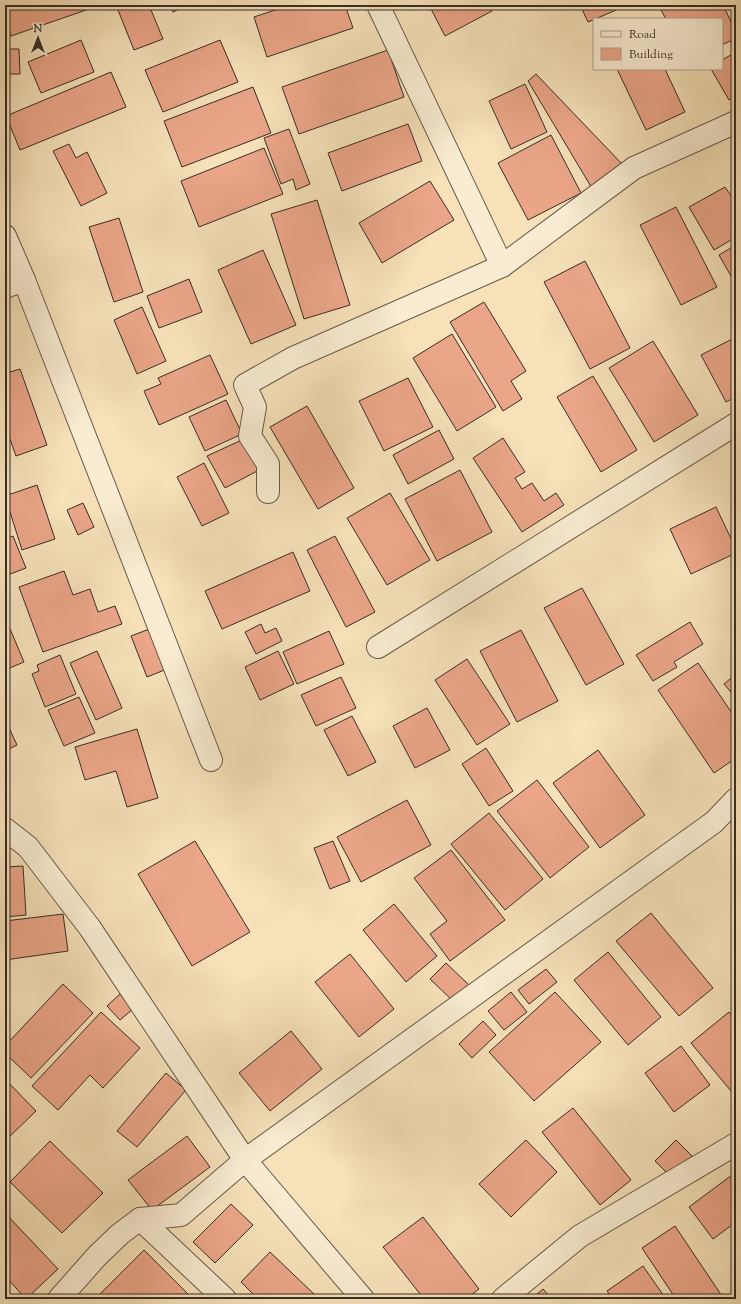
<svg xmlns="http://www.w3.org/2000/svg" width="741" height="1304" font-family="'Sorts Mill Goudy',serif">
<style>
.building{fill:#eba689;stroke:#392d25}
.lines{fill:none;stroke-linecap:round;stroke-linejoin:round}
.minor-casing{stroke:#685a4a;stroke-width:24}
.minor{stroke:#f9ecd2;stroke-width:22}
</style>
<rect width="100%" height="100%" fill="#f6e1b9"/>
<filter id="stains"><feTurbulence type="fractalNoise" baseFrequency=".005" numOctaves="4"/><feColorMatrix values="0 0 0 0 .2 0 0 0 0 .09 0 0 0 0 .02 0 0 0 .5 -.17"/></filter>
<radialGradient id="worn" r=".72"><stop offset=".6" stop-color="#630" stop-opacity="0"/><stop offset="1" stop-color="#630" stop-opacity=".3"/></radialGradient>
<g class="building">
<path d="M5 5H87L89 9 11 36 5 18Z"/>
<path d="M116 5H149L163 39 134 50Z"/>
<path d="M169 5H187L173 12Z"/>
<path d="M290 5H345L353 28 267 57 254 17Z"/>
<path d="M429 5H489L492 11 445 36Z"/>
<path d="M580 5H628L588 22Z"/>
<path d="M673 5H723L736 32V38L722 45V19H666L661 10Z"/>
<path d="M81 40 94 72 41 93 28 62Z"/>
<path d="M220 40 238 82 163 112 145 70Z"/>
<path d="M5 49H19L20 74H5Z"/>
<path d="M388 50 404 97 299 134 282 87Z"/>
<path d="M736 52V96L729 100 711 69H722V60Z"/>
<path d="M617 69H665L685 112 646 130Z"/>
<path d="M111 72 126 107 20 150 6 116Z"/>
<path d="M536 74 623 165 593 190 528 81Z"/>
<path d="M525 84 547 132 511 149 489 101Z"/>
<path d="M253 87 271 133 182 167 164 121Z"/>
<path d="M408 124 422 161 342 191 328 153Z"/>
<path d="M289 129 310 184 296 190 293 179 281 184 264 138Z"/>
<path d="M551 135 581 193 528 220 498 163Z"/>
<path d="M69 144 76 158 87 152 107 193 81 206 53 151Z"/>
<path d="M264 148 283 194 199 227 181 181Z"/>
<path d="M430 181 454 220 382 263 359 223Z"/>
<path d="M725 187 736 203V237L714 250 689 207Z"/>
<path d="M317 200 350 305 304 319 271 214Z"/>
<path d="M676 207 717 287 681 305 640 225Z"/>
<path d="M119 218 143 292 114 302 89 227Z"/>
<path d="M736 245V285L719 255Z"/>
<path d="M263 250 296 325 251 344 218 270Z"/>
<path d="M585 261 630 348 590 369 544 282Z"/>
<path d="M189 279 202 312 159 328 147 296Z"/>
<path d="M484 302 526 371 511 381 522 399 503 411 450 322Z"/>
<path d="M142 307 166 361 137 374 114 320Z"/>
<path d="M452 334 496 407 457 431 413 358Z"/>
<path d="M736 337V397L726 402 701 355Z"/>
<path d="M653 341 698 415 654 442 609 368Z"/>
<path d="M210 355 228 394 159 425 144 391 161 384 158 378Z"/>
<path d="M5 357 10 372 20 369 47 445 16 456 5 425Z"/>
<path d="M593 376 637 450 601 472 557 397Z"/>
<path d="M408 378 433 427 384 451 359 401Z"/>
<path d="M226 400 242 434 205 451 189 417Z"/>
<path d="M307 406 354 488 318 509 270 427Z"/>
<path d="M439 430 454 459 408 484 393 455Z"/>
<path d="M246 438 261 469 225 488 207 456Z"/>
<path d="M503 438 525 472 515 478 522 489 532 483 544 501 556 493 564 505 522 532 473 458Z"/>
<path d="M204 463 229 513 202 526 177 477Z"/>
<path d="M460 470 492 532 437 561 405 499Z"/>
<path d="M37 485 55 539 22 550 5 496Z"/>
<path d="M390 493 430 560 387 585 347 518Z"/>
<path d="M83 503 94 527 78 535 67 510Z"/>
<path d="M716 507 736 549V553L691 574 670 529Z"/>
<path d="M13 536 26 568 5 576V539Z"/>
<path d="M335 536 375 612 346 627 307 550Z"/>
<path d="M293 552 310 591 222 629 205 591Z"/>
<path d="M64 571 73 595 90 589 98 612 115 606 122 624 43 652 19 587Z"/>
<path d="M582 588 624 664 586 685 544 608Z"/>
<path d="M5 617 24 662 5 670Z"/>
<path d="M690 622 703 644 674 662 677 667 653 681 636 655Z"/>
<path d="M261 624 265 633 276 628 282 641 256 654 245 632Z"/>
<path d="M152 628 167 669 147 677 131 636Z"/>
<path d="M521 630 558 701 517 722 480 651Z"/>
<path d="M329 631 344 664 297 684 283 652Z"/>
<path d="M97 651 122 708 96 720 70 663Z"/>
<path d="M278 651 294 684 260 700 245 667Z"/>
<path d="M60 655 76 694 45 707 32 674 39 671 37 665Z"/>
<path d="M467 659 510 724 477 745 435 680Z"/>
<path d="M698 663 736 719V758L714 773 658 690Z"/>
<path d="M736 674V698L724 684Z"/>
<path d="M341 677 356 708 316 726 301 695Z"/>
<path d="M79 697 95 733 64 746 48 710Z"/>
<path d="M427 708 450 750 415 768 393 726Z"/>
<path d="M352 716 376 762 348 776 324 730Z"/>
<path d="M5 719 17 745 5 751Z"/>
<path d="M137 729 158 798 127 807 116 771 85 780 75 747Z"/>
<path d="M486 748 513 791 489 806 462 764Z"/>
<path d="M598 750 645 815 600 848 553 783Z"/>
<path d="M537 780 589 847 550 878 497 811Z"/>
<path d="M407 800 431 845 361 882 337 837Z"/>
<path d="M489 813 543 879 505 910 451 844Z"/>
<path d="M195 841 250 932 192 966 138 874Z"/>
<path d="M333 841 350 881 330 889 314 848Z"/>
<path d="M451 850 505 920 450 961 430 934 447 921 414 878Z"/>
<path d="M23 866 26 915 5 917V867Z"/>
<path d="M394 904 437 956 406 982 363 930Z"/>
<path d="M651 913 713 988 679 1016 616 941Z"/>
<path d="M63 914 68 951 5 960V921Z"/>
<path d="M608 952 661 1017 628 1045 574 980Z"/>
<path d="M350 954 394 1009 359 1037 315 982Z"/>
<path d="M446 963 469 985 453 1001 430 979Z"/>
<path d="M546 969 557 982 529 1004 518 990Z"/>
<path d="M63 984 93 1013 31 1078 5 1053V1046Z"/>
<path d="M511 992 527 1012 504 1030 488 1011Z"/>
<path d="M555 992 601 1042 534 1101 489 1052Z"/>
<path d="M120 994 133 1009 120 1020 107 1006Z"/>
<path d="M101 1012 140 1048 103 1088 90 1075 58 1110 32 1086Z"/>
<path d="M729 1012 736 1020V1097L691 1043Z"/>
<path d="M483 1021 496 1035 472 1058 459 1044Z"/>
<path d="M291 1031 322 1069 270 1111 239 1073Z"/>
<path d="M681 1046 710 1085 674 1112 645 1073Z"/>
<path d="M166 1073 186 1090 137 1147 117 1131Z"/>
<path d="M5 1079 36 1111 5 1141Z"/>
<path d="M573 1108 631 1180 600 1205 542 1132Z"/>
<path d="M187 1136 210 1167 152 1210 128 1180Z"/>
<path d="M526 1140 557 1172 511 1217 479 1184Z"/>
<path d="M676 1140 692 1156 671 1177 655 1161Z"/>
<path d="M50 1141 103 1193 62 1233 10 1182Z"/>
<path d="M736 1172V1222L713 1239 689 1207Z"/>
<path d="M231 1204 253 1225 215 1263 193 1242Z"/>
<path d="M5 1213 58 1269 26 1299 5 1276Z"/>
<path d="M423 1217 479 1289 466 1299H424L383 1247Z"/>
<path d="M675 1226 724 1299H676L642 1248Z"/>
<path d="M144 1250 193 1299H95Z"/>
<path d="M270 1252 315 1295 311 1299H258L241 1282Z"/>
<path d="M643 1266 666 1299H613L607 1291Z"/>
<path d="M543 1289 552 1299H531Z"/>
</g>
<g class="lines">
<g class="minor-casing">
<g id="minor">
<path d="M378 5 502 266"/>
<path d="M5 236 24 280 211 760"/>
<path d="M5 287 24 280"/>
<path d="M268 492V464L250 436 255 407 245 385 293 358 502 266 634 168 736 122"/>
<path d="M378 647 736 424"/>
<path d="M5 829 28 847 90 928 245 1160 363 1299"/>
<path d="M140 1219 225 1299"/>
<path d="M59 1299 97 1256 120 1234 140 1219 181 1215 245 1160 714 822 736 799"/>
<path d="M503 1299 580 1236 736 1144"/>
</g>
</g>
<use href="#minor" class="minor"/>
</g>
<rect width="741" height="1304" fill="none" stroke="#f6e1b9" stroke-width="20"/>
<rect x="6" y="6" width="729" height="1292" fill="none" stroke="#392d25" stroke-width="2"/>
<rect x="10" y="10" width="721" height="1284" fill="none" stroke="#392d25"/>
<rect x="593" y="18" width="130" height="52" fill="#f9ecd2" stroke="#aca08d"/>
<rect x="601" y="31" width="20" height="6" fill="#f9ecd2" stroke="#aca08d"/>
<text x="629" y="38" font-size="12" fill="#392d25">Road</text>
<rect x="601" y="48" width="20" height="12" fill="#eba689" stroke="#aca08d"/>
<text x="629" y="58" font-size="12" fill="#392d25">Building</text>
<g transform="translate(38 38)" stroke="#f9ecd2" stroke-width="3" paint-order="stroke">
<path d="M0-3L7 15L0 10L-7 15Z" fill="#392d25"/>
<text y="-6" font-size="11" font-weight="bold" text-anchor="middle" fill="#392d25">N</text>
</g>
<rect width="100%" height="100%" filter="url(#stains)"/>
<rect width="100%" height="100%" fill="url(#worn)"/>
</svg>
